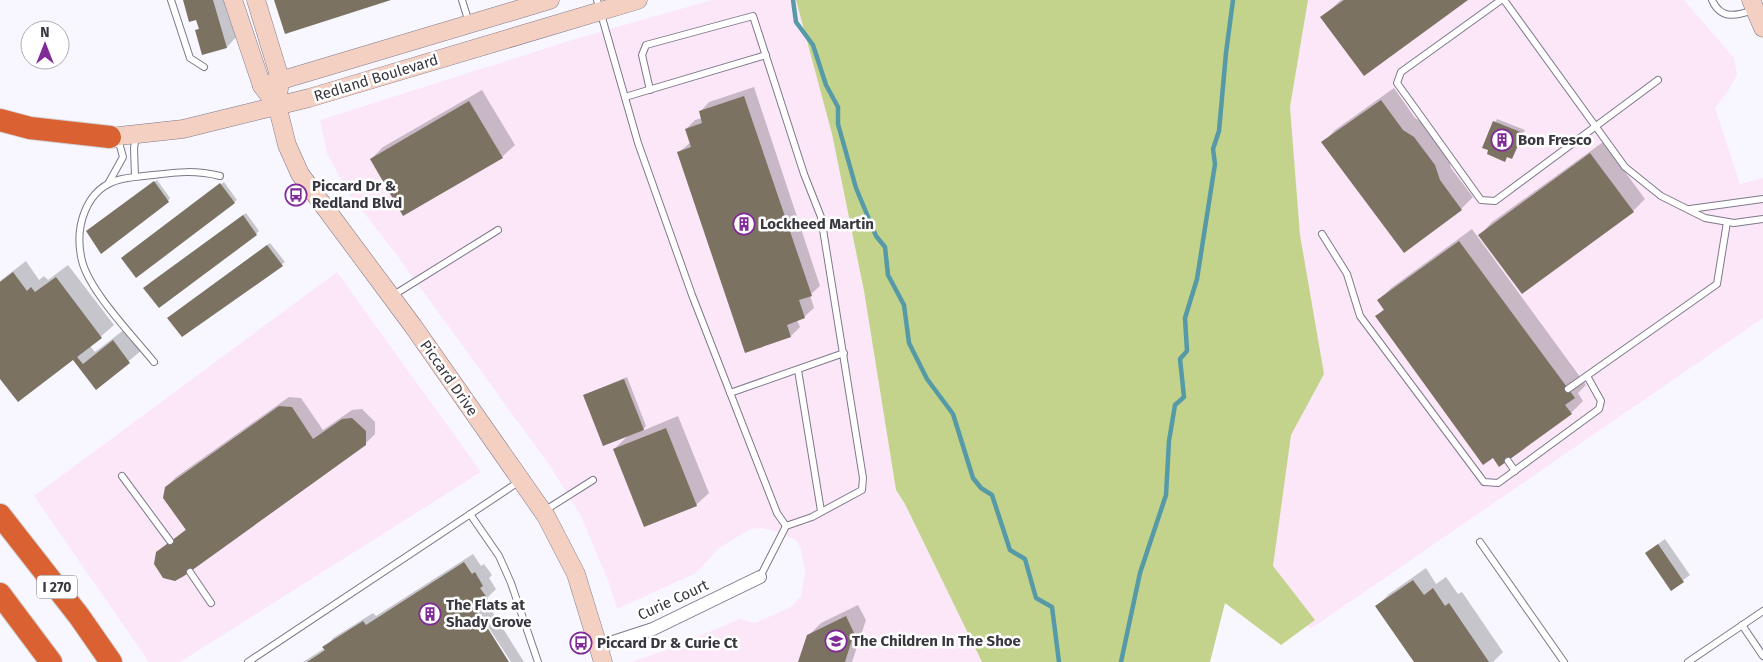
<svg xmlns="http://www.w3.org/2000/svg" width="1763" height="662" font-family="'Fira Sans',sans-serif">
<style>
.commercial{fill:#fbe7f7}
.forest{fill:#c3d38c}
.shadow{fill:#0003}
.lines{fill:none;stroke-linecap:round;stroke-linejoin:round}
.stream{stroke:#569aa7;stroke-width:4.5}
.building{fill:#7c7262}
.lane-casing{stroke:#7d798a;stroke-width:8}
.street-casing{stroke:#7d798a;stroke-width:14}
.secondary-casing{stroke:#7d798a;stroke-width:19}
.highway-casing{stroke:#d3d3d5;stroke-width:24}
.lane{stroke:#fff;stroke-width:6}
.street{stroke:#fff;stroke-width:12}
.secondary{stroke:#f4d0c2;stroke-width:18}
.highway{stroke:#d96132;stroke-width:22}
.labels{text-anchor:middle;stroke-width:5;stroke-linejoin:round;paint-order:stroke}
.shield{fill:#fff;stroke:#747379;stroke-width:1}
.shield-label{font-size:14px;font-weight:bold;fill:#39373f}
.street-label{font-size:15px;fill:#39373f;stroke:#fff}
.poi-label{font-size:15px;font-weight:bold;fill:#39373f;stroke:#fff;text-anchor:start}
</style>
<rect width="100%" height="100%" fill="#f8f7ff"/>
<g class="commercial">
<path d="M712 0H796L832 134 864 291 896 490 905 504 982 662H631L669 649 740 619 755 623 791 607 801 596 805 573 801 549 797 541 782 533 761 528 750 529 719 548 696 573 617 609 609 583 581 516 552 469 396 254 347 191 327 153 320 120 575 39Z"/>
<path d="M1308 0H1684L1734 58 1737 75 1728 91 1715 108 1740 184 1763 178V318L1312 628 1288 619 1243 562 1300 235 1290 107Z"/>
<path d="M337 272 481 472 180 662H149L34 496Z"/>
</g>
<path class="forest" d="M796 0H1308L1290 107 1300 235 1324 374 1291 435 1273 566 1315 620 1281 645 1225 603 1210 662H982L905 504 896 490 864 291 832 134Z"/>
<g class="shadow">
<path d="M184 0H236L244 29 227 47 203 54 196 31 200 27 197 18Z"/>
<path d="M1341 0H1466L1322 17Z"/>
<path d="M754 87 820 286 810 295 814 308 804 317 797 320 800 327 791 336 678 153 691 142 686 129 695 120 702 118 700 112 709 102Z"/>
<path d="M1394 88 1415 118 1427 125 1447 153 1451 168 1473 197 1461 209 1323 143 1335 130Z"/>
<path d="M482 90 515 145 502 157 371 159 383 147Z"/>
<path d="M1497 119 1525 130 1514 155 1512 158 1508 156 1504 160 1483 147Z"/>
<path d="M1603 142 1645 199 1633 211 1480 235 1492 222Z"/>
<path d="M157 180 170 198 168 201 90 229Z"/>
<path d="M224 182 237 200 136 276 125 255Z"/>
<path d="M246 213 259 231 256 234 147 285Z"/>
<path d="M1472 229 1586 385 1578 393 1583 401 1571 413 1377 316 1385 308 1379 300 1391 288Z"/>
<path d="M270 243 285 262 182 336 171 316Z"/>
<path d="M26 261 39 280 44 276 48 280 68 265 114 325 90 346 95 352 125 329 142 350 96 388 73 358 0 377V281Z"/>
<path d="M627 377 646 426 642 431 678 416 709 493 696 505 614 449 629 435 584 395Z"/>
<path d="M289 397 301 398 323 430 352 410 362 409 375 422V434L365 444 157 553 186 529 166 487 176 477Z"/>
<path d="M1665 539 1690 575 1671 589 1646 553Z"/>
<path d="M473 554 481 566 484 564 492 575 489 578 496 589 485 600 524 662H511L472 602 470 603 508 662H303L325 648 333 638 373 613 376 616Z"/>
<path d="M1426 568 1436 584 1446 577 1458 594 1462 592 1503 652 1493 662H1415L1377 606 1389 594Z"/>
<path d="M858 605 866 620 852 662H800L809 635 821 623Z"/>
</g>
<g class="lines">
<g class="stream">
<path d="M793 0 796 22 813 45 826 85 838 107V124L856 188 876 236 885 247 888 275 904 305 909 343 927 379 953 414 973 478 981 488 992 495 1010 550 1025 559 1036 598 1052 607 1059 662"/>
<path d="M1121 662 1140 573 1166 495 1169 441 1175 405 1184 397 1180 359 1187 351 1185 318 1197 279 1215 164 1213 149 1219 131 1226 53 1233 0"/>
</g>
</g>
<g class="building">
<path d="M183 0H213L227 48 202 55 195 30 199 29 196 20 189 22Z"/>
<path d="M274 0H391L285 34Z"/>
<path d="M1344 0H1468L1364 76 1320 17Z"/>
<path d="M744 96 812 296 799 300 805 318 787 325 791 337 745 353 677 152 691 147 685 129 702 123 699 111Z"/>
<path d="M1381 100 1403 130 1414 137 1435 165 1440 180 1462 210 1404 253 1321 142Z"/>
<path d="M469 101 503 158 403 216 370 159Z"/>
<path d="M1493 121 1523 133 1512 159 1507 157 1505 162 1487 154 1488 150 1482 148Z"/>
<path d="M1590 153 1634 212 1522 294 1478 235Z"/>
<path d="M154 181 169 202 101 254 86 231Z"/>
<path d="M220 183 235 203 136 278 121 258Z"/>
<path d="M243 215 257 235 159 308 143 288Z"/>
<path d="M1459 241 1575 398 1565 405 1572 414 1499 467 1493 458 1483 465 1375 316 1384 310 1377 300Z"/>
<path d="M267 245 283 266 182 337 167 318Z"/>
<path d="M13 272 27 291 31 287 35 292 56 277 102 338 77 357 83 364 113 340 130 363 96 390 73 360 18 402 0 379V282Z"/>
<path d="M624 379 644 430 603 446 583 395Z"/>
<path d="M279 406 292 407 313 439 342 419 352 418 366 431V445L184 576 175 581 163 578 154 564 156 552 186 530 163 498 165 487Z"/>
<path d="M666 428 697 506 644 527 613 449Z"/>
<path d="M1658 544 1684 582 1671 591 1645 553Z"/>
<path d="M464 562 472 574 475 572 483 586 480 588 488 599 475 608 509 662H307L325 650 322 647 363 621 366 625Z"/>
<path d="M1413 580 1424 595 1433 588 1445 606 1449 603 1489 662H1414L1375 606Z"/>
<path d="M846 616 854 633 845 662H798L807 635Z"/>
</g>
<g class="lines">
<g class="lane-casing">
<g id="lane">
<path d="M171 0 190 58 204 67"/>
<path d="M462 0 469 23"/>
<path d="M597 0 638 143 692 295 777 513 786 526 812 517 862 490 863 478 821 217 804 174 753 16 646 45 642 55 650 90"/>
<path d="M1501 0 1401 72 1397 83 1481 200 1495 201 1658 80"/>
<path d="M1504 0 1625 167 1661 196 1705 218 1734 223 1763 219"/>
<path d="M1712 0C1721 20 1736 16 1754 10"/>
<path d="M625 97 766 55"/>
<path d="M135 177 134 148 136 136"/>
<path d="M108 184 123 157 120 146 112 139"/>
<path d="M1690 209 1763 199"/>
<path d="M1322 234 1347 274 1360 316 1484 482 1498 483 1599 409 1601 401 1587 376"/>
<path d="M392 296 498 230"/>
<path d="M154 362C133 336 90 292 82 261 74 228 85 187 122 179 132 177 143 176 153 175 178 172 195 170 220 176"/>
<path d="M798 370 821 511"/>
<path d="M1568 389 1717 284 1727 222"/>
<path d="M730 393 844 353"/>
<path d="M1508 461 1515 471"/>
<path d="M122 476 170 541"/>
<path d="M544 511 593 480"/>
<path d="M470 514 499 556 511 583 538 662"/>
<path d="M1480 542 1564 662"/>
<path d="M190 572 211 603"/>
<path d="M760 577 786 526"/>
<path d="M1742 625 1763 656"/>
<path d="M248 662 520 481"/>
<path d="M1688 662 1763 611"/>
</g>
</g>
<g class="street-casing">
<path id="street" d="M598 647 653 629 760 577"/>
</g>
<g class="secondary-casing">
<g id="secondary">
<path d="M233 0 262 86 269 95"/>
<path d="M256 0 278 72 280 80 277 105 287 145 300 174 413 326 546 516 576 574 603 662"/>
<path d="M1751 0 1763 28"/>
<path d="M262 86 550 0"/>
<path d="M110 137 183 129 309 98 638 0"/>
</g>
</g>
<g class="highway-casing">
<g id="highway">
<path d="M0 120 30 128 110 137"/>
<path d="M0 515 79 616 111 662"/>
<path d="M0 594 51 662"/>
</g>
</g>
<use href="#lane" class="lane"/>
<use href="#street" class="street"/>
<use href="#secondary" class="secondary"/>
<use href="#highway" class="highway"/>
</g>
<defs>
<g id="building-ring" transform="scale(1.125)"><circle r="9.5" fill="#fff" stroke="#812b99" stroke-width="1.5"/><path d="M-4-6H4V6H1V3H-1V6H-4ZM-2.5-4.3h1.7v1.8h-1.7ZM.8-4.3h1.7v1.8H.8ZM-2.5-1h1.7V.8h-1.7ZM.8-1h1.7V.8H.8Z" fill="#812b99"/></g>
<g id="bus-ring" transform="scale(1.125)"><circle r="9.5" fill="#fff" stroke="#812b99" stroke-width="1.5"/><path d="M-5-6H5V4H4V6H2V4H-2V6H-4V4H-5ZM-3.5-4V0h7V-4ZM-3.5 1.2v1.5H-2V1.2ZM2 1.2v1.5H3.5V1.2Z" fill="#812b99"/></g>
<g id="school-ring" transform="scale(1.125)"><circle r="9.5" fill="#fff" stroke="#812b99" stroke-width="1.5"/><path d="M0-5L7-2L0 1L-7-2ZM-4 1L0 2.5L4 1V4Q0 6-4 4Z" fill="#812b99"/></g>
</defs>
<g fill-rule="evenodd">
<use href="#building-ring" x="1502" y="140"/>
<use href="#bus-ring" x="296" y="195"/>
<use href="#building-ring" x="744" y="224"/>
<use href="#building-ring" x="430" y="614"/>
<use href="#school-ring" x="836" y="641"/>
<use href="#bus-ring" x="581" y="643"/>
</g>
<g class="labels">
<rect class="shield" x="37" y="575.5" width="40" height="23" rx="4"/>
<g class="shield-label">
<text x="57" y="592">I 270</text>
</g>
<g class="street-label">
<text transform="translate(376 78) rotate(-17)" y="5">Redland Boulevard</text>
<text transform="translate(449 378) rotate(55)" y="5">Piccard Drive</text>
<text transform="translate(673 600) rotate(-25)" y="5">Curie Court</text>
</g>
<g class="poi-label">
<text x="1518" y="145">Bon Fresco</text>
<text x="312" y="191">Piccard Dr &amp;<tspan x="312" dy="17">Redland Blvd</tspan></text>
<text x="760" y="229">Lockheed Martin</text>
<text x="446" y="610">The Flats at<tspan x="446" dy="17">Shady Grove</tspan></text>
<text x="852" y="646">The Children In The Shoe</text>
<text x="597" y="648">Piccard Dr &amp; Curie Ct</text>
</g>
</g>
<g transform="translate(45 45)"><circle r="24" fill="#ffffff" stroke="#b0afb2"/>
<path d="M0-4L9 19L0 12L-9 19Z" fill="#812b99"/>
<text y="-8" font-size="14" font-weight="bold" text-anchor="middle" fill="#39373f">N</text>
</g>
</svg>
